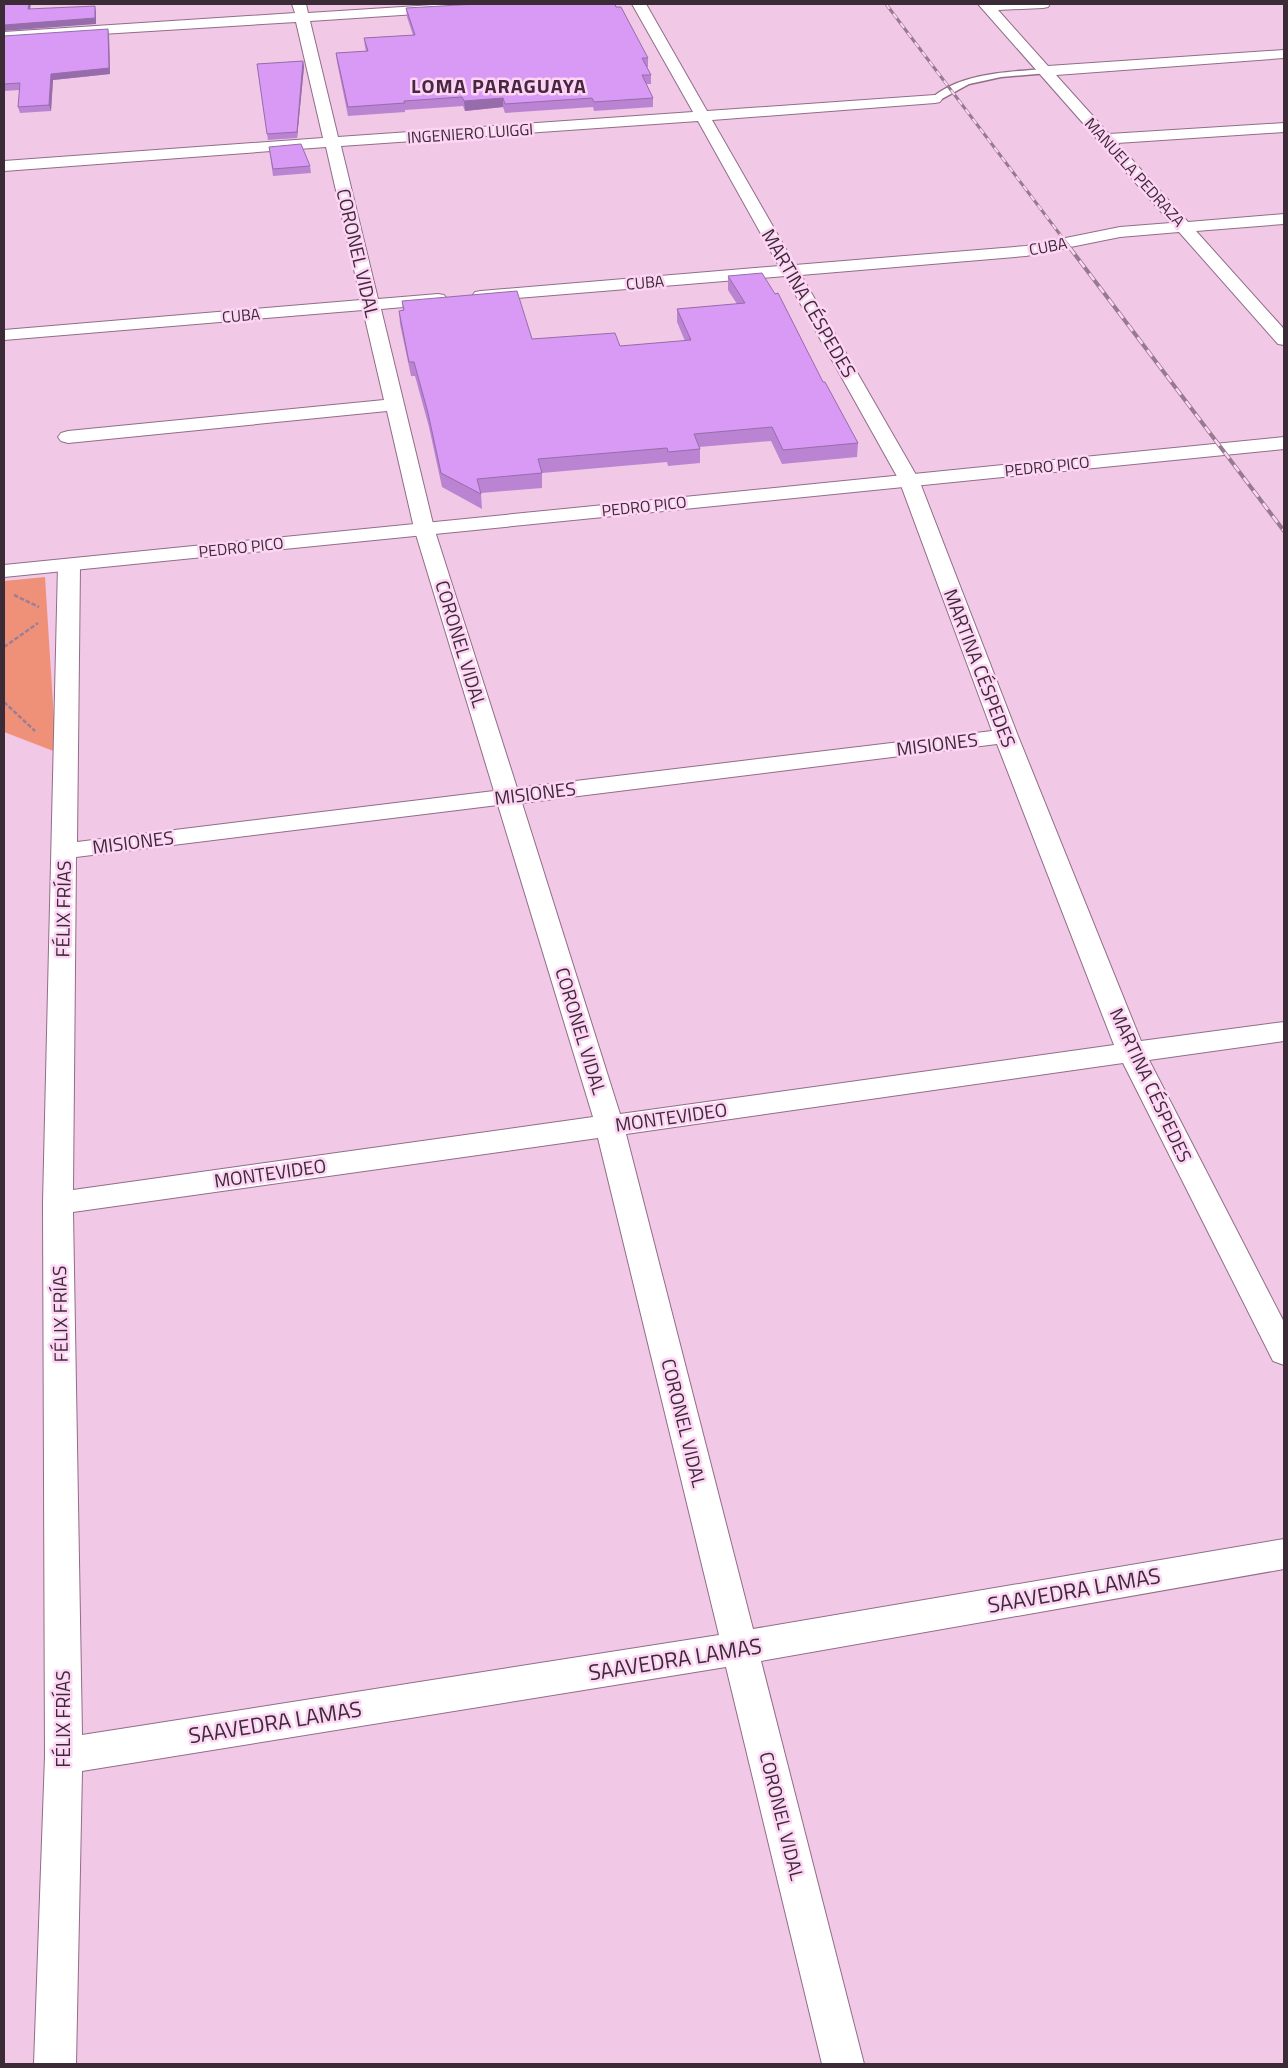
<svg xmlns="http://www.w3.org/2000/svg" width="1288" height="2068" font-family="'Titillium Web',sans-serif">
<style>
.green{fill:#ef9179}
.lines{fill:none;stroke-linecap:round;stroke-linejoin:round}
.lane-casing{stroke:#916d88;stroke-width:3}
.street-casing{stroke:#916d88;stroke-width:2}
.secondary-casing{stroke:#916d88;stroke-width:2}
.path{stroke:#9b7e94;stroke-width:2.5;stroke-dasharray:4.5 2;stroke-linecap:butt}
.lane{fill:#fff;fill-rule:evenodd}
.street{fill:#fff;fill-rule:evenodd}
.secondary{fill:#fff;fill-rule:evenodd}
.rail-far1-casing{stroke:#977a90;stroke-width:3}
.rail-casing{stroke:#977a90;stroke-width:4}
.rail-far1{stroke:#fed5f4;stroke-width:2;stroke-dasharray:6;stroke-linecap:butt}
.rail{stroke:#fed5f4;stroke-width:2.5;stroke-dasharray:8;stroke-linecap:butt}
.wall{fill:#ba84d2}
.shaded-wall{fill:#976cab}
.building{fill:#d89af4;stroke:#976cab}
.labels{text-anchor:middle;stroke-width:5;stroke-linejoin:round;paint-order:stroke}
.far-street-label{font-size:16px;fill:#3a2b37;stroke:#fed5f4}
.street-label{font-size:19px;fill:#3a2b37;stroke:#fed5f4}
.far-district-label{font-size:20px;font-weight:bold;letter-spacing:1px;fill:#472840;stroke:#fed5f4}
.near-street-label{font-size:22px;fill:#3a2b37;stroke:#fed5f4}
</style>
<rect width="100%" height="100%" fill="#f1c8e6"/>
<path class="green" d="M45 577 56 752 4 732V581Z"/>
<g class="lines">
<g class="lane-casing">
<path id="lane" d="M1045 69 1049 71 1048 73 1001 77 969 84 938 101 931 99C959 73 1009 72 1045 69Z"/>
</g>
<g class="street-casing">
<path id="street" d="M292 4H306L308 13 449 4H515L508 8 310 21 338 137 693 112 632 4H646L707 111 935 95 940 96 942 99 940 102 935 103 712 120 795 265 1026 246 1120 227 1171 223 978 4H1050L1048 7 1043 8 998 10 1048 66 1284 50V58L1056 75 1109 134 1284 123V132L1117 143 1188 222 1284 214V224L1196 231 1284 329V345L1278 344 1179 232 1120 237 1026 256 801 275 919 480 1018 736 1141 1041 1284 1022V1041L1149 1060 1284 1322V1365L1273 1361 1123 1063 626 1134 753 1629 1284 1539V1569L761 1661 864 2064H822L726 1667 82 1771 76 2064H34L45 1756 43 1203 58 565 62 561 69 559 76 561 80 565 77 842 494 791 414 528 387 411 68 443 61 441 58 437 61 433 68 431 384 400 363 310 4 340V330L361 300 326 147 4 171V161L323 138 296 22 4 40V32L295 13ZM698 121 779 266 481 291 475 292 472 296 475 300 481 301 785 276 899 480 992 731 517 788 434 528 381 309 438 304 444 303 447 299 444 295 438 294 378 299 341 146ZM997 744 1114 1045 620 1114 522 803ZM498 805 593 1117 73 1190 76 857ZM598 1138 719 1635 82 1735 73 1212Z"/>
</g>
<g class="secondary-casing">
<path id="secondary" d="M1284 437V449L4 577V565Z"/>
</g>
<g class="path">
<path d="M14 595 39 607"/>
<path d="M4 647 38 623"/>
<path d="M4 702 35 731"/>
</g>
<use href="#lane" class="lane"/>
<use href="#street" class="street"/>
<use href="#secondary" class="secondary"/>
<g class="rail-far1-casing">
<path id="rail-far1" d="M886 4 1071 249"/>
</g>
<g class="rail-casing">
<path id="rail" d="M1070 248 1284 531"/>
</g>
<use href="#rail-far1" class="rail-far1"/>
<use href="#rail" class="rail"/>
</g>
<g class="wall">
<path d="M406 8 648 58V67H647L651 75V84H646L653 98V107L594 111 593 107 505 113 503 107 465 111 463 106 405 110V112L348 116 337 62 336 53 366 51 365 47 364 38 413 35 407 17Z"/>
<path d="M109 35 110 74 53 80 51 111 20 113 18 107 20 90 4 91V36Z"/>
<path d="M303 61 304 67 297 138 268 140 257 64Z"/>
<path d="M269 147 310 166 311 173 273 176Z"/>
<path d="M728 276 823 382 858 443 857 457 782 464 771 441 699 447 700 449V463L668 466 667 462 542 473V488L481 493 482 509 442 487 429 427 415 376H411L400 324 399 311H403L402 301 532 339 620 346 685 341 677 322V309L737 304 728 290Z"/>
</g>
<g class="shaded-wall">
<path d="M29 4H31L29 15 28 9Z"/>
<path d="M95 6 96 12V24L4 31V25Z"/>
<path d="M108 29 109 35 110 74 53 80 51 111 49 105 51 74Z"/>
<path d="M303 61 304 67 297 138V132Z"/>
<path d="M503 98V107L465 111 464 101Z"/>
</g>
<g class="building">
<path d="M4 4H29L28 9 95 6V18L4 25Z"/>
<path d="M476 4H615L616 7H621L648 58H642L651 75H642L653 98 594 102 592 98 505 104 503 98 464 101 462 97 404 101 405 103 348 107 336 53 368 51 364 38 415 35 406 8Z"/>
<path d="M108 29 109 68 51 74 49 105 18 107 20 83 4 84V36Z"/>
<path d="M303 61 297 132 267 134 257 64Z"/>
<path d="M301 144 310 166 273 169 269 147Z"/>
<path d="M762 273 775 294 778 293 823 382H825L858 443 783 450 772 427 694 434 700 449 668 452 667 448 538 459 542 473 477 479 481 494 441 473 428 413 414 362H409L399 311 404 310 402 301 517 291 532 339 615 333 620 346 691 340 677 309 745 303 728 276Z"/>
</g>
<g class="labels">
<g class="far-street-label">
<text transform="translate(470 133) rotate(-4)" y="6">INGENIERO LUIGGI</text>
<text transform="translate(1135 172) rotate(48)" y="6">MANUELA PEDRAZA</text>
<text transform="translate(1048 246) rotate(-11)" y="6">CUBA</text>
<text transform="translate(645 282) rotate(-5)" y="6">CUBA</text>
<text transform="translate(241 315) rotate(-5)" y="6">CUBA</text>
<text transform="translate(1047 466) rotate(-6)" y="6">PEDRO PICO</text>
<text transform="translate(644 506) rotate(-6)" y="6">PEDRO PICO</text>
<text transform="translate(241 547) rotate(-6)" y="6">PEDRO PICO</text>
</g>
<g class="street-label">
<text transform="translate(358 253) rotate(77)" y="7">CORONEL VIDAL</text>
<text transform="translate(809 303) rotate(60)" y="7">MARTINA CÉSPEDES</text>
<text transform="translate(461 644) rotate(73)" y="7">CORONEL VIDAL</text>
<text transform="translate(980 668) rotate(69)" y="7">MARTINA CÉSPEDES</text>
<text transform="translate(937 744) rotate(-7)" y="7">MISIONES</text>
<text transform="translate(535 793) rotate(-7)" y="7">MISIONES</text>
<text transform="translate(133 842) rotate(-7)" y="7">MISIONES</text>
<text transform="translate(63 909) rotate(-89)" y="7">FÉLIX FRÍAS</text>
<text transform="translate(581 1031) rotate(73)" y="7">CORONEL VIDAL</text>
<text transform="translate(1151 1085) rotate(65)" y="7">MARTINA CÉSPEDES</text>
<text transform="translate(671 1117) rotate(-8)" y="7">MONTEVIDEO</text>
<text transform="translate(270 1173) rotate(-8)" y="7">MONTEVIDEO</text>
<text transform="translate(60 1314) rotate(-91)" y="7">FÉLIX FRÍAS</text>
<text transform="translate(684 1423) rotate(76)" y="7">CORONEL VIDAL</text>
<text transform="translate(63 1719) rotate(-90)" y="7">FÉLIX FRÍAS</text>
<text transform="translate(782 1816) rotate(76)" y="7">CORONEL VIDAL</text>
</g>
<g class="far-district-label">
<text x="499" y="93">LOMA PARAGUAYA</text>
</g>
<g class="near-street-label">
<text transform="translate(1074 1590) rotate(-10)" y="8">SAAVEDRA LAMAS</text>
<text transform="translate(675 1659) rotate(-9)" y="8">SAAVEDRA LAMAS</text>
<text transform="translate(275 1722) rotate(-9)" y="8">SAAVEDRA LAMAS</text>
</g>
</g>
<rect width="1288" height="2068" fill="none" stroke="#3a2b37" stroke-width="10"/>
</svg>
